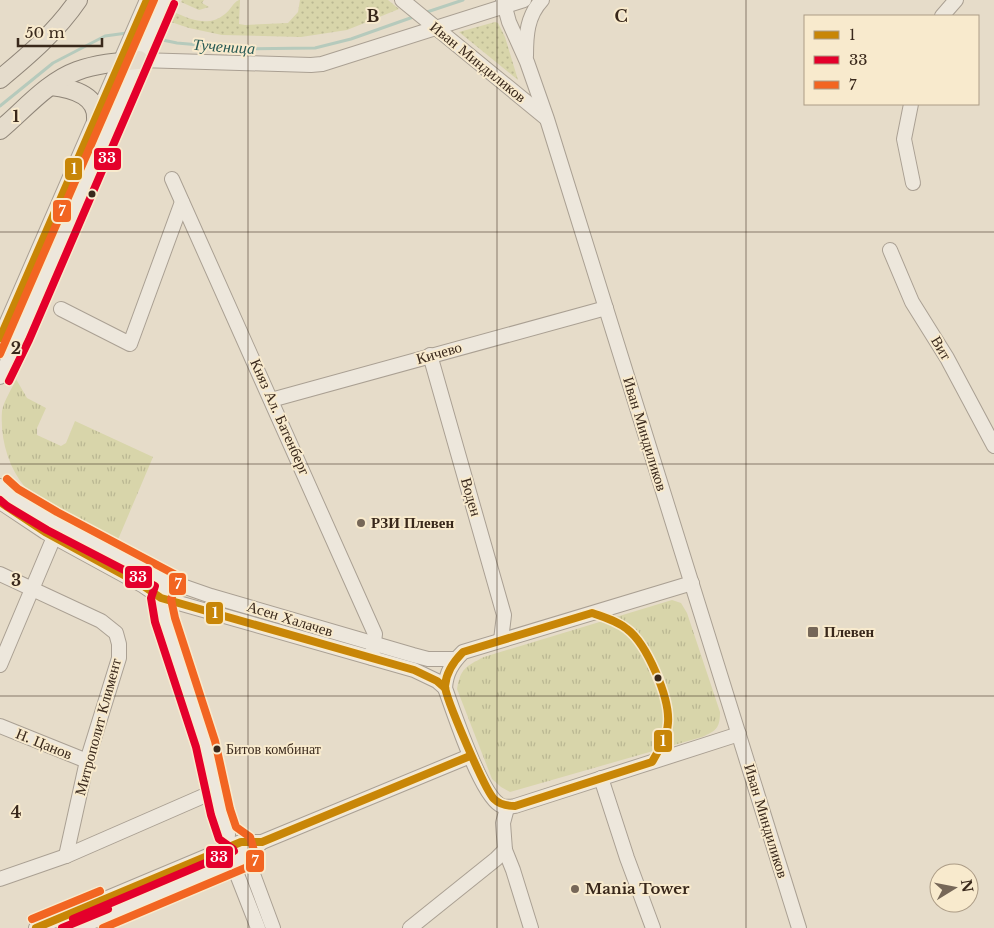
<svg xmlns="http://www.w3.org/2000/svg" width="994" height="928" font-family="'Libre Baskerville',serif">
<style>
.grass{fill:url(#grass-dots)}
.park{fill:url(#park-tufts)}
.lines{fill:none;stroke-linecap:round;stroke-linejoin:round}
.stream{stroke:#b6cabc;stroke-width:3}
.minor-casing{stroke:#aaa093;stroke-width:16}
.major-casing{stroke:#908679;stroke-width:20}
.minor{stroke:#ede7dc;stroke-width:14}
.major{stroke:#e5dccc;stroke-width:18}
.bus-1-casing{stroke:#f8eacd;stroke-width:11}
.bus-2-casing{stroke:#f8eacd;stroke-width:11}
.bus-3-casing{stroke:#f8eacd;stroke-width:11}
.bus-1{stroke:#c88607;stroke-width:8}
.bus-2{stroke:#e4002b;stroke-width:8}
.bus-3{stroke:#f26522;stroke-width:8}
.grid{fill:none;stroke:#39281b;stroke-width:1;stroke-opacity:0.55}
.bus-dot{fill:#39281b;stroke:#f8eacd;stroke-width:2}
.poi-dot{fill:#766758;stroke:#f8eacd;stroke-width:2}
.labels{text-anchor:middle;stroke-width:4;stroke-linejoin:round;paint-order:stroke}
.bus-label{font-size:14px;fill:#39281b;stroke:#f8eacd;text-anchor:start}
.street-label{font-size:15px;fill:#39281b;stroke:#f8eacd}
.poi-label{font-size:15px;font-weight:bold;fill:#39281b;stroke:#f8eacd;text-anchor:start}
.water-label{font-size:16px;font-style:italic;fill:#285a55;stroke:#f8eacd}
.grid-label{font-size:16px;text-anchor:middle;font-weight:bold;fill:#39281b;stroke:#f8eacd;stroke-width:4;stroke-linejoin:round;paint-order:stroke}
.line-badge{stroke:#f8eacd;stroke-width:2}
.badge-label{font-size:14px;text-anchor:middle;font-weight:bold;fill:#fff}
</style>
<defs>
<pattern id="grass-dots" width="8" height="8" patternUnits="userSpaceOnUse" patternTransform="scale(1.25)"><rect width="8" height="8" fill="#d8d5aa"/><path d="M2 2h.1M6 6h.1" fill="none" stroke="#bab792" stroke-width="1.8" stroke-linecap="round"/></pattern>
<pattern id="park-tufts" width="24" height="20" patternUnits="userSpaceOnUse" patternTransform="scale(1.25)"><rect width="24" height="20" fill="#d8d5aa"/><path d="M3 7l-1-3M5 7V3M7 7l1-3M15 17l-1-3M17 17v-4M19 17l1-3" fill="none" stroke="#bab792"/></pattern>
</defs>
<rect width="100%" height="100%" fill="#e6dcc9"/>
<g class="grass">
<path d="M182 0H204L202 3 209 7 199 10 181 2Z"/>
<path d="M239 0H240L239 24 245 25 288 23 298 12 300 0H388L399 9 347 30 301 37 222 35 189 28 171 22 176 13C192 20 209 27 225 14 231 10 232 3 239 0Z"/>
<path d="M495 22 498 23 505 37 518 80 459 32Z"/>
</g>
<g class="park">
<path d="M16 379 27 398 46 408 37 428V435L61 446 66 443 75 421 153 457 117 542 25 487C8 467 0 438 2 411 4 400 12 389 16 379Z"/>
<path d="M672 600 681 603 687 613 720 712C720 728 716 731 702 737L510 792 501 787 492 779 457 689C460 669 466 666 484 657Z"/>
</g>
<g class="lines">
<g class="stream">
<path d="M424 13 463 0"/>
<path d="M153 38 177 43 245 49 315 48 351 39 416 16"/>
<path d="M0 106 53 63 105 36 127 33"/>
</g>
<g class="minor-casing">
<g id="minor">
<path d="M402 0 546 118"/>
<path d="M503 0 509 22 527 62 547 119 799 928"/>
<path d="M942 16 956 0"/>
<path d="M526 56C526 35 527 16 542 0"/>
<path d="M139 60 311 65 322 64 524 0"/>
<path d="M911 104 904 139 913 183"/>
<path d="M172 179 375 634 372 658"/>
<path d="M890 250 912 302 947 358 994 446"/>
<path d="M61 309 130 344 182 202"/>
<path d="M0 338 147 0"/>
<path d="M430 355 504 615 501 640"/>
<path d="M0 377 20 336 165 0"/>
<path d="M271 400 606 308"/>
<path d="M0 486 12 497 52 521 168 581 211 596 413 655 428 659H456"/>
<path d="M0 502 45 532 142 585 161 598 414 670 437 681 445 688"/>
<path d="M0 574 101 621 116 633 119 644V658L87 761 66 856"/>
<path d="M692 583 463 652C452 663 446 673 445 688 454 713 480 793 500 805 505 808 510 807 515 806L739 734"/>
<path d="M164 590 161 598 165 620 206 744 215 791 228 834 227 849 258 928"/>
<path d="M0 665 54 537"/>
<path d="M0 726 87 761"/>
<path d="M601 778 627 858 653 928"/>
<path d="M507 808 503 823 505 850 513 870 531 928"/>
<path d="M244 850 273 928"/>
<path d="M0 879 66 856 215 791"/>
<path d="M36 928 241 842H262L470 756"/>
<path d="M77 928 246 857 262 842"/>
<path d="M410 928 496 859 505 850"/>
</g>
</g>
<g class="major-casing">
<g id="major">
<path d="M0 79C29 55 57 31 78 0"/>
<path d="M51 86C69 88 98 94 96 119"/>
<path d="M0 130C24 110 47 82 77 71 96 64 118 62 139 60"/>
</g>
</g>
<use href="#minor" class="minor"/>
<use href="#major" class="major"/>
<g class="bus-1-casing">
<g id="bus-1">
<path d="M0 338 147 0"/>
<path d="M0 502 45 532 142 585 161 598 414 670 437 681 445 688"/>
<path d="M592 613C604 617 617 621 627 629 647 644 670 698 668 723 667 737 659 750 652 762L515 806C507 806 500 805 494 799 485 790 445 697 445 686 446 672 454 661 463 652Z"/>
<path d="M36 928 241 842H262L470 756"/>
</g>
</g>
<g class="bus-2-casing">
<g id="bus-2">
<path d="M9 381 29 340 174 4"/>
<path d="M0 500 7 506 47 530 155 586 151 598 155 622 196 747 211 815 219 839 233 849 234 851 73 919"/>
<path d="M62 928 108 909"/>
</g>
</g>
<g class="bus-3-casing">
<g id="bus-3">
<path d="M0 354 154 0"/>
<path d="M7 479 18 489 57 512 176 575 178 583 171 599 175 618 215 741 230 809 236 827 250 837 255 854V862L250 866 103 928"/>
<path d="M32 919 100 891"/>
</g>
</g>
<use href="#bus-1" class="bus-1"/>
<use href="#bus-2" class="bus-2"/>
<use href="#bus-3" class="bus-3"/>
</g>
<path class="grid" d="M248 0V928M497 0V928M746 0V928M0 232H994M0 464H994M0 696H994"/>
<g class="bus-dot">
<circle cx="92" cy="194" r="4.5"/>
<circle cx="658" cy="678" r="4.5"/>
<circle cx="217" cy="749" r="4.5"/>
</g>
<g class="poi-dot">
<circle cx="361" cy="523" r="5"/>
<rect x="807" y="626" width="12" height="12" rx="2.5"/>
<circle cx="575" cy="889" r="5"/>
</g>
<g class="labels">
<g class="bus-label">
<text x="226" y="754">Битов комбинат</text>
</g>
<g class="street-label">
<text transform="translate(478 62) rotate(39)" y="5">Иван Миндиликов</text>
<text transform="translate(941 348) rotate(59)" y="5">Вит</text>
<text transform="translate(439 353) rotate(-16)" y="5">Кичево</text>
<text transform="translate(280 417) rotate(66)" y="5">Княз Ал. Батенберг</text>
<text transform="translate(645 434) rotate(73)" y="5">Иван Миндиликов</text>
<text transform="translate(471 497) rotate(74)" y="5">Воден</text>
<text transform="translate(290 619) rotate(17)" y="5">Асен Халачев</text>
<text transform="translate(98 727) rotate(-75)" y="5">Митрополит Климент</text>
<text transform="translate(44 744) rotate(22)" y="5">Н. Цанов</text>
<text transform="translate(766 821) rotate(73)" y="5">Иван Миндиликов</text>
</g>
<g class="poi-label">
<text x="371" y="528">РЗИ Плевен</text>
<text x="824" y="637">Плевен</text>
<text x="585" y="894">Mania Tower</text>
</g>
<g class="water-label">
<text transform="translate(224 46) rotate(4)" y="6">Тученица</text>
</g>
</g>
<g class="grid-label">
<text x="373" y="22">B</text>
<text x="621" y="22">C</text>
<text x="16" y="122">1</text>
<text x="16" y="354">2</text>
<text x="16" y="586">3</text>
<text x="16" y="818">4</text>
</g>
<g class="line-badge">
<rect x="93" y="147" width="29" height="24" rx="5" fill="#e4002b"/>
<rect x="64" y="157" width="19" height="24" rx="5" fill="#c88607"/>
<rect x="52" y="199" width="20" height="24" rx="5" fill="#f26522"/>
<rect x="124" y="565" width="29" height="24" rx="5" fill="#e4002b"/>
<rect x="168" y="572" width="19" height="24" rx="5" fill="#f26522"/>
<rect x="205" y="601" width="19" height="24" rx="5" fill="#c88607"/>
<rect x="653" y="729" width="20" height="24" rx="5" fill="#c88607"/>
<rect x="205" y="845" width="29" height="24" rx="5" fill="#e4002b"/>
<rect x="245" y="849" width="20" height="24" rx="5" fill="#f26522"/>
</g>
<g class="badge-label">
<text x="107" y="163">33</text>
<text x="74" y="174">1</text>
<text x="62" y="216">7</text>
<text x="138" y="582">33</text>
<text x="178" y="589">7</text>
<text x="215" y="618">1</text>
<text x="663" y="746">1</text>
<text x="219" y="862">33</text>
<text x="255" y="866">7</text>
</g>
<rect x="804" y="15" width="175" height="90" fill="#f8eacd" stroke="#ac9c86"/>
<rect x="814" y="31" width="25" height="8" fill="#c88607" stroke="#ac9c86"/>
<text x="849" y="40" font-size="15" fill="#39281b">1</text>
<rect x="814" y="56" width="25" height="8" fill="#e4002b" stroke="#ac9c86"/>
<text x="849" y="65" font-size="15" fill="#39281b">33</text>
<rect x="814" y="81" width="25" height="8" fill="#f26522" stroke="#ac9c86"/>
<text x="849" y="90" font-size="15" fill="#39281b">7</text>
<g transform="translate(954 888) rotate(80)"><circle r="24" fill="#f8eacd" stroke="#ac9c86"/>
<path d="M0-4L9 19L0 12L-9 19Z" fill="#766758"/>
<text y="-8" font-size="14" font-weight="bold" text-anchor="middle" fill="#39281b">N</text>
</g>
<path d="M18 38v8h84v-8" fill="none" stroke="#39281b" stroke-width="2.5"/>
<text x="25" y="38" font-size="15" fill="#39281b" stroke="#f8eacd" stroke-width="4" paint-order="stroke">50 m</text>
</svg>
